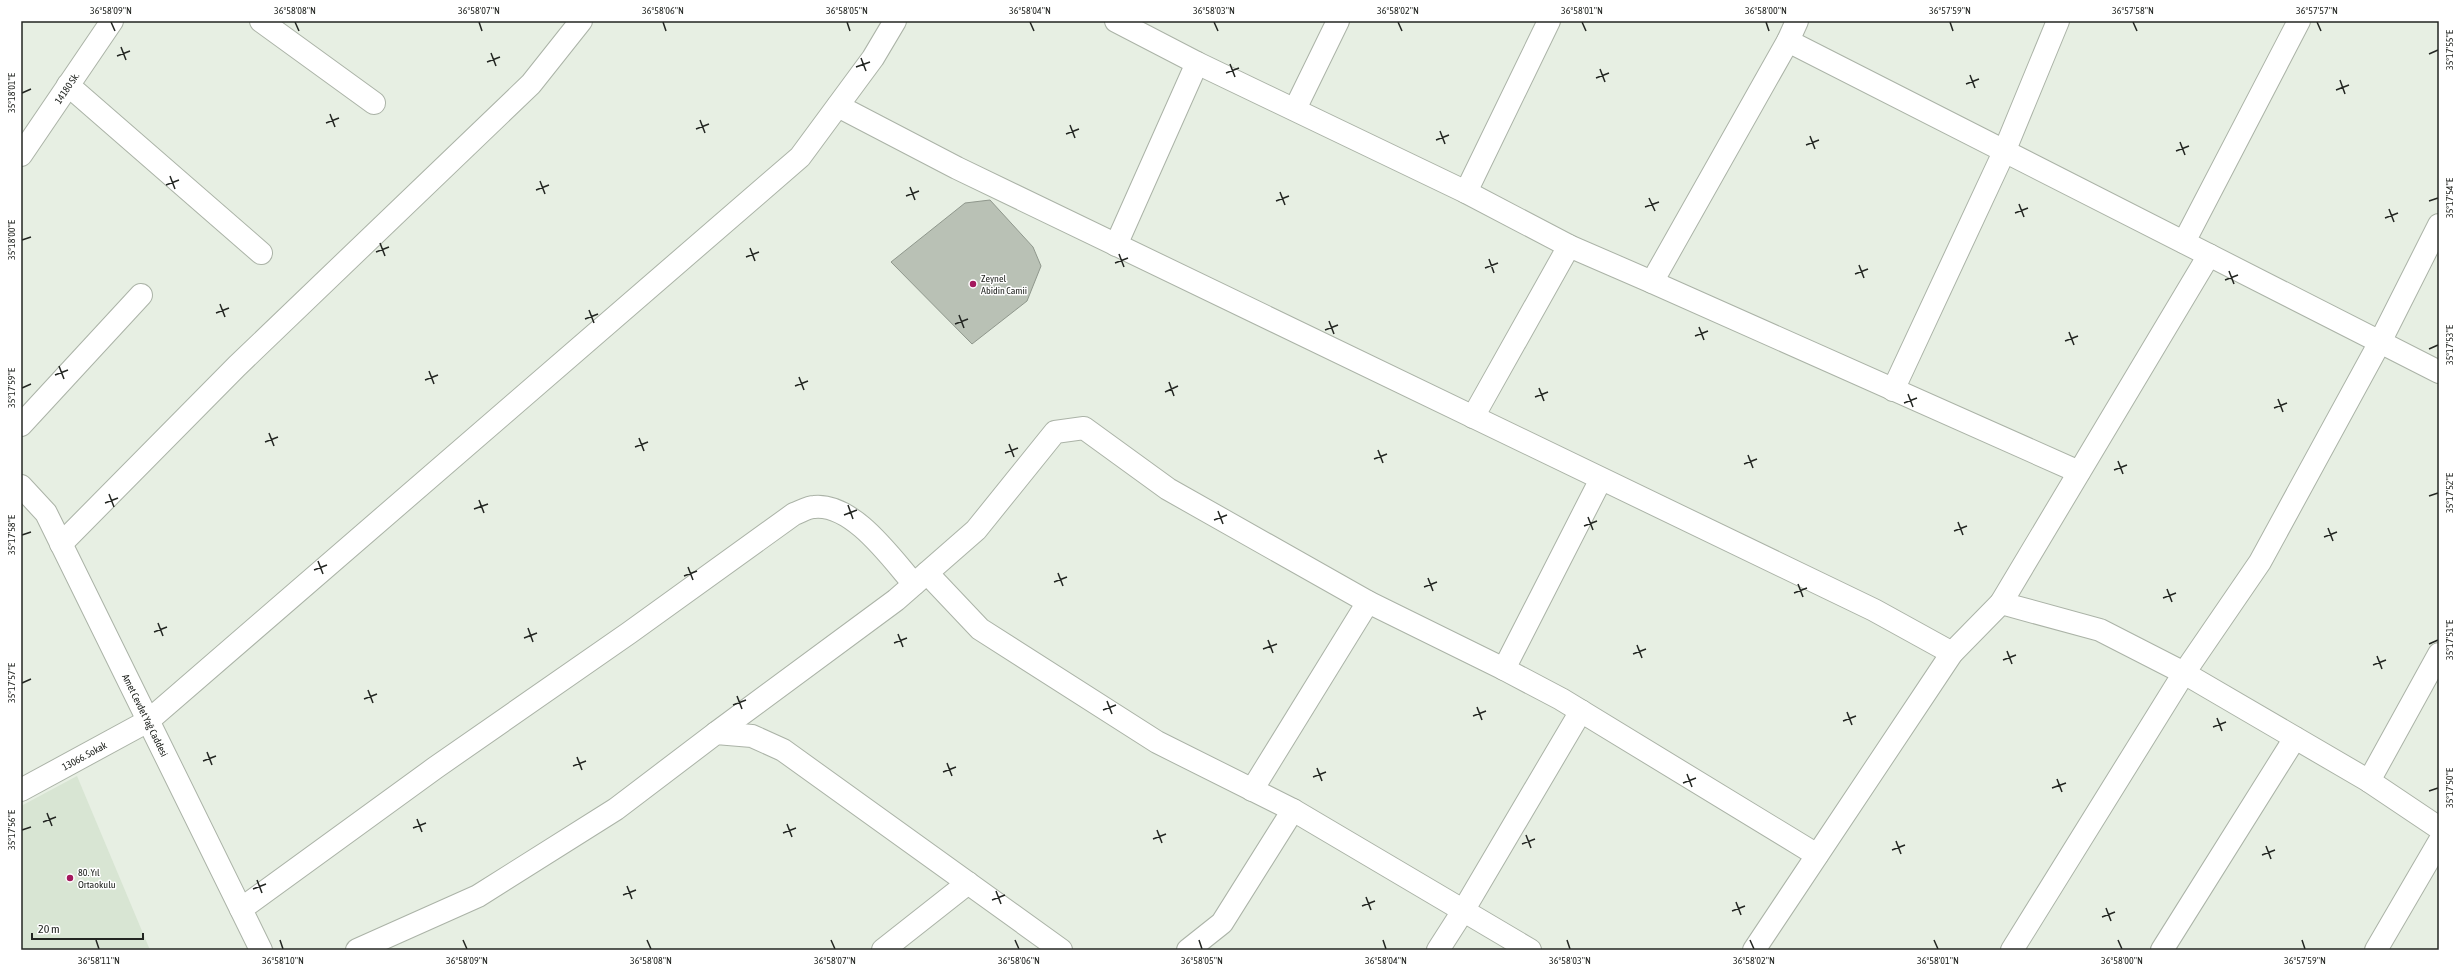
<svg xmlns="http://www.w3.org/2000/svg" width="2460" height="971" font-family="'Asap Condensed',sans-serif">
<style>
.built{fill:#d8e5d3}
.building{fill:#b9c1b5;stroke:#8f978c}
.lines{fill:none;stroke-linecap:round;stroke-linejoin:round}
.street-casing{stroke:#abb3a7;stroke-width:24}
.secondary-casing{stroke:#abb3a7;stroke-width:24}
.street{stroke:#fff;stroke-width:22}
.secondary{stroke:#fff;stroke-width:22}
.ticks{fill:none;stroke:#232622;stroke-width:1.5}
.poi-dot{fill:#a4185d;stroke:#fff;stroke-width:1.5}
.labels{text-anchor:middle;stroke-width:3;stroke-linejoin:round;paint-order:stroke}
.street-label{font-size:10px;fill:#232622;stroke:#fff}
.poi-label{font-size:10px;fill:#232622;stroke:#fff;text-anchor:start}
.neatline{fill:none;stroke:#232622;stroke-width:1.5}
.ticks-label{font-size:10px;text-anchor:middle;fill:#232622}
</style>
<rect width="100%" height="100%" fill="#e7efe3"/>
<path class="built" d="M77 776 150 950H21V806Z"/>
<path class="building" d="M990 200 1033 247 1041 266 1027 301 972 344 891 262 965 203Z"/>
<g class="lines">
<g class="street-casing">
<g id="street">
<path d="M261 21 374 103"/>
<path d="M1116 21 1197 63 1466 192 1569 246 1652 282 1788 41 1797 21"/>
<path d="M1788 41 2439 372"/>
<path d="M68 85 261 253"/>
<path d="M838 106 957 168 1874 610 1952 653"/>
<path d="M1295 109 1338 21"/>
<path id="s1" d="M21 155 112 21"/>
<path d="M1466 192 1549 21"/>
<path d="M2184 242 2299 21"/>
<path d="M1116 245 1197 63"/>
<path d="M1652 282 2079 472"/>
<path d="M1893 390 2004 152 2058 21"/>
<path d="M1473 417 1569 246"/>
<path d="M21 425 141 295"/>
<path d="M61 544 237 366 531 84 581 21"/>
<path d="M927 573 980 629 1157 742 1293 810 1530 950"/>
<path d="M2001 603 2100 630 2184 673 2369 781 2439 828"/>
<path d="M1504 669 1601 479"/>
<path d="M716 733 896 600 976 530 1055 432 1084 428 1168 489 1368 602 1504 669 1561 699 1817 855"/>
<path d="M2369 781 2439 654"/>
<path id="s2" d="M21 790 148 721 800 157 873 58 895 21"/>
<path d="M1252 790 1368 602"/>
<path d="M241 909 435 768 629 633 794 514C800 512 808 507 814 507 853 503 891 558 914 584"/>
<path d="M357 950 478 896 616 809 716 733 752 736 783 750 1061 950"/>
<path d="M883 950 968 883"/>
<path d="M1188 950 1222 923 1293 810"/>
<path d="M1438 950 1463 911 1581 711"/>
<path d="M1754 950 1952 653 2001 603 2209 255"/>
<path d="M2012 950 2184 673 2260 562 2380 342 2439 225"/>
<path d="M2162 950 2295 738"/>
<path d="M2376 950 2439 842"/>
</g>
</g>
<g class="secondary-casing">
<g id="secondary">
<path id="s3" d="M21 486 46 513 261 950"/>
</g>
</g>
<use href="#street" class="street"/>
<use href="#secondary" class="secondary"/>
</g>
<path class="ticks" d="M111 22 115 31M295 22 299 31M479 22 482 31M663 22 666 31M847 22 850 31M1030 22 1034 31M1214 22 1218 31M1398 22 1402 31M1582 22 1586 31M1766 22 1769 31M1950 22 1953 31M2133 22 2137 31M2317 22 2321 31M121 47 126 60M491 53 496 66M2429 54 2438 50M117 56 130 51M861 58 866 71M487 62 500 57M1230 64 1235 77M856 67 870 62M1600 69 1605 82M1226 73 1239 68M1970 75 1975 88M1596 78 1609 73M2340 80 2345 94M1966 84 1979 79M2336 90 2349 85M22 93 31 89M330 114 335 127M700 120 705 133M326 123 339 118M1070 125 1075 138M696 129 709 124M1440 131 1445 144M1066 134 1079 129M1810 136 1815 149M1436 140 1449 135M2180 142 2185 155M1806 145 1819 140M2176 151 2189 146M170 176 175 189M540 181 545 194M166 185 179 180M910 187 915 200M536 190 549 185M1280 192 1285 205M906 196 919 191M1649 198 1655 211M1276 201 1289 196M2429 201 2438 198M2019 204 2024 217M1645 207 1659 202M2389 209 2394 222M2015 213 2028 208M2385 218 2398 213M22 240 31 237M380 243 385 256M750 248 755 261M376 252 389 247M1119 254 1124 267M746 257 759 252M1489 259 1494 273M1115 263 1128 258M1859 265 1864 278M1485 268 1498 263M2229 271 2234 284M1855 274 1868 269M2225 280 2238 275M220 304 225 317M589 310 594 323M216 313 229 308M959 315 964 328M585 319 598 314M1329 321 1334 334M955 324 968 319M1699 327 1704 340M1325 330 1338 325M2069 332 2074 345M1695 336 1708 331M2065 341 2078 336M2429 349 2438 345M59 366 64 379M429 371 434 384M55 375 68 370M799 377 804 390M425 380 438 375M1169 382 1174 396M795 386 808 381M22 388 31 384M1539 388 1544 401M1165 392 1178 386M1908 394 1913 407M1535 397 1548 392M2278 399 2283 412M1904 403 1917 398M2274 408 2287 403M269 433 274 446M639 438 644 451M265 442 278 437M1009 444 1014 457M635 447 648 442M1378 450 1383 463M1005 453 1018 448M1748 455 1753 468M1374 459 1387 454M2118 461 2123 474M1744 464 1757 459M2114 470 2127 465M109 494 114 507M2429 496 2438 493M479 500 484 513M105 503 118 498M848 505 853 519M474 509 488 504M1218 511 1223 524M844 515 857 510M1588 517 1593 530M1214 520 1227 515M1958 522 1963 535M1584 526 1597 521M2328 528 2333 541M1954 531 1967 526M22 535 31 532M2324 537 2337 532M318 561 323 574M688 567 693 580M314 570 327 565M1058 573 1063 586M684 576 697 571M1428 578 1433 591M1054 582 1067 577M1798 584 1803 597M1424 587 1437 582M2167 589 2172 602M1794 593 1807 588M2163 598 2176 593M158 623 163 636M528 628 533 642M154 632 167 627M898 634 903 647M524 638 537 633M1268 640 1273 653M894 643 907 638M2429 644 2438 640M1637 645 1642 658M1263 649 1277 644M2007 651 2012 664M1633 654 1646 649M2377 656 2382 669M2003 660 2016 655M2373 665 2386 660M22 683 31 679M368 690 373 703M737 696 742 709M364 699 377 694M1107 701 1112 714M733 705 746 700M1477 707 1482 720M1103 710 1116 705M1847 712 1852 725M1473 716 1486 711M2217 718 2222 731M1843 721 1856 716M2213 727 2226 722M207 752 212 765M577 757 582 770M203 761 216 756M947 763 952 776M573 766 586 761M1317 768 1322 781M943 772 956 767M1687 774 1692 787M1313 777 1326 772M2057 779 2062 792M1683 783 1696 778M2052 788 2066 783M2429 791 2438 788M47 813 52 826M417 819 422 832M43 822 56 817M787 824 792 837M413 828 426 823M22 830 31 827M1157 830 1162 843M783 833 796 828M1526 835 1531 848M1153 839 1166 834M1896 841 1901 854M1522 844 1535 839M2266 846 2271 859M1892 850 1905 845M2262 855 2275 850M257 880 262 893M627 886 632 899M253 889 266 884M996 891 1001 904M623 895 636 890M1366 897 1371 910M992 900 1005 895M1736 902 1741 915M1362 906 1375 901M2106 908 2111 921M1732 911 1745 906M2102 917 2115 912M96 940 99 949M280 940 283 949M463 940 467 949M647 940 651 949M831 940 835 949M1015 940 1019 949M1199 940 1202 949M1383 940 1386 949M1567 940 1570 949M1750 940 1754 949M1934 940 1938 949M2118 940 2122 949M2302 940 2305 949"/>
<g class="poi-dot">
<circle cx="973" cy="284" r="4"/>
<circle cx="70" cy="878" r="4"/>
</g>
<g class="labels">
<g class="street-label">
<text dy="4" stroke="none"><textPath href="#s1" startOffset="81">14180 Sk.</textPath></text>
<text dy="4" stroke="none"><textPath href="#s3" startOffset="262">Amet Cevdet Yağ Caddesi</textPath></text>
<text dy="4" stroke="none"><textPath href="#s2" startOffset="72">13066. Sokak</textPath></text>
</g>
<g class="poi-label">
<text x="981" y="282">Zeynel<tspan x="981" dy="12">Abidin Camii</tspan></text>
<text x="78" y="876">80. Yıl<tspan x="78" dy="12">Ortaokulu</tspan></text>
</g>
</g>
<rect width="2460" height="971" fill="none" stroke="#ffffff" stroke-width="44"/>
<path d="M32 933v6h111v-6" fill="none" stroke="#232622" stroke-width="2"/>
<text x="38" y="933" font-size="12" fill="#232622" stroke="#ffffff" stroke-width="3" paint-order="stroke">20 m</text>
<rect x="22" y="22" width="2416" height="927" class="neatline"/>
<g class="ticks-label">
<text x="111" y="14">36°58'09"N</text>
<text x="295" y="14">36°58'08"N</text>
<text x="479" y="14">36°58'07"N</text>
<text x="663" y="14">36°58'06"N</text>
<text x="847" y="14">36°58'05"N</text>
<text x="1030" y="14">36°58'04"N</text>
<text x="1214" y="14">36°58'03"N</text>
<text x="1398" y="14">36°58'02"N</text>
<text x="1582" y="14">36°58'01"N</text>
<text x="1766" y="14">36°58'00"N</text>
<text x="1950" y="14">36°57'59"N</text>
<text x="2133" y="14">36°57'58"N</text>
<text x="2317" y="14">36°57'57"N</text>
<text transform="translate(2449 50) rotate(-90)" y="4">35°17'55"E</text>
<text transform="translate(11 93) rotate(-90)" y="4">35°18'01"E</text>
<text transform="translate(2449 198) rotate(-90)" y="4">35°17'54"E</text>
<text transform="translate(11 240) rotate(-90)" y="4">35°18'00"E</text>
<text transform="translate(2449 345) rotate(-90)" y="4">35°17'53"E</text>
<text transform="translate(11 388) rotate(-90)" y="4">35°17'59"E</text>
<text transform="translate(2449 493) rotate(-90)" y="4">35°17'52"E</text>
<text transform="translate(11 535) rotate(-90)" y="4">35°17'58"E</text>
<text transform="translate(2449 640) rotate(-90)" y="4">35°17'51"E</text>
<text transform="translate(11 683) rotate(-90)" y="4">35°17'57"E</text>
<text transform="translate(2449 788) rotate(-90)" y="4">35°17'50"E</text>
<text transform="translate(11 830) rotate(-90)" y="4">35°17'56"E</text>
<text x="99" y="964">36°58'11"N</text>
<text x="283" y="964">36°58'10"N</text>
<text x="467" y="964">36°58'09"N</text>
<text x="651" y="964">36°58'08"N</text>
<text x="835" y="964">36°58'07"N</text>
<text x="1019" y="964">36°58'06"N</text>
<text x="1202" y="964">36°58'05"N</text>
<text x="1386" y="964">36°58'04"N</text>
<text x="1570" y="964">36°58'03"N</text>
<text x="1754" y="964">36°58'02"N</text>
<text x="1938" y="964">36°58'01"N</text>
<text x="2122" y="964">36°58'00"N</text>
<text x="2305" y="964">36°57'59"N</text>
</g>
</svg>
